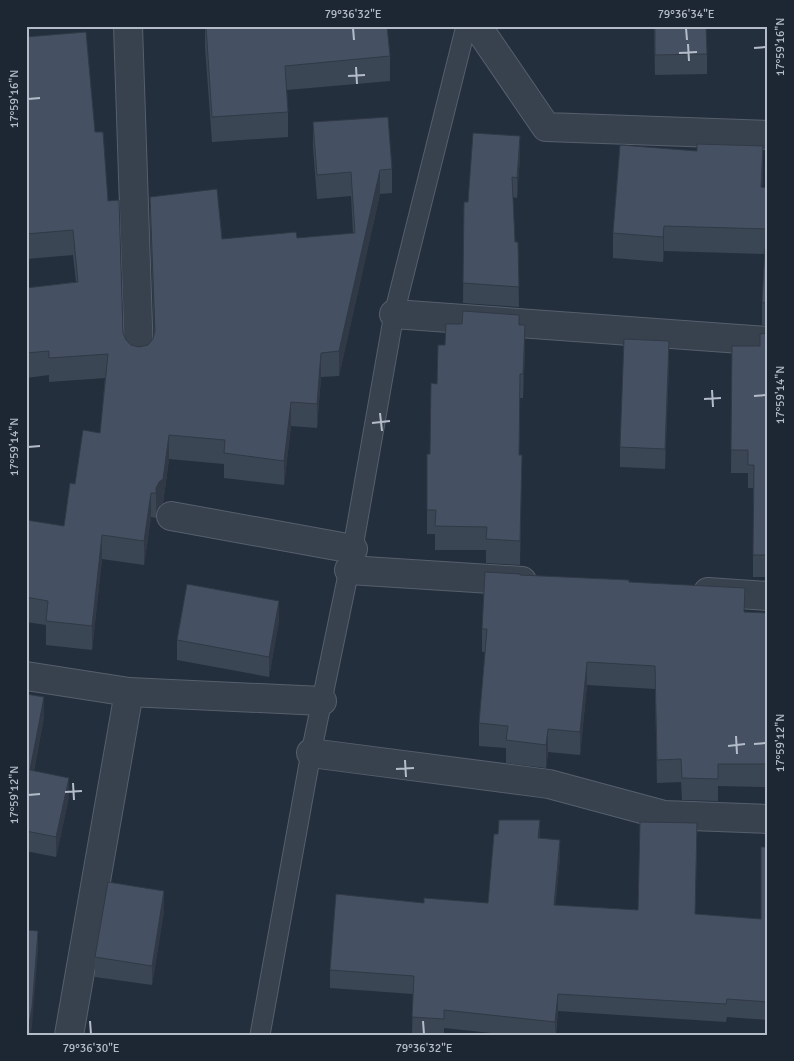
<svg xmlns="http://www.w3.org/2000/svg" width="794" height="1061" font-family="Signika,sans-serif">
<style>
.lines{fill:none;stroke-linecap:round;stroke-linejoin:round}
.service-casing{stroke:#565f6c;stroke-width:21}
.minor-casing{stroke:#565f6c;stroke-width:30}
.service{stroke:#38414e;stroke-width:19}
.minor{stroke:#38414e;stroke-width:28}
.wall{fill:#3b4654}
.shaded-wall{fill:#303945}
.building{fill:#455162;stroke:#303945}
.ticks{fill:none;stroke:#b4bcc9;stroke-width:2}
.neatline{fill:none;stroke:#b4bcc9;stroke-width:2}
.ticks-label{font-size:12px;text-anchor:middle;fill:#b4bcc9}
</style>
<rect width="100%" height="100%" fill="#242f3e"/>
<g class="lines">
<g class="service-casing">
<path id="service" d="M260 1035 311 753 349 570 394 314 466 26"/>
</g>
<g class="minor-casing">
<g id="minor">
<path d="M128 26 139 356"/>
<path d="M477 26 546 127 768 135"/>
<path d="M394 314 768 341"/>
<path d="M171 516 353 549"/>
<path d="M349 570 522 581"/>
<path d="M708 592 768 596"/>
<path d="M26 676 129 692 322 701"/>
<path d="M311 753 549 784 664 815 768 819"/>
<path d="M69 1035 129 692"/>
</g>
</g>
<use href="#service" class="service"/>
<use href="#minor" class="minor"/>
</g>
<g class="wall">
<path d="M205 26 390 56V81L287 90 288 112V137L212 142 205 47Z"/>
<path d="M654 26 707 54V74L655 75Z"/>
<path d="M26 37 95 132 108 201 123 333 126 340 131 345 139 347 148 345 153 339 154 334 150 221V197L222 239 297 238 353 233 351 196 317 199 313 147V122L392 169V193L380 194 339 376 321 377 317 428 291 426 284 485 224 478V464L169 459 163 503 159 506 156 512V518L151 517 144 565 102 559 92 650 46 645V625L26 622V520L64 526 75 484 100 433 105 378 49 382V375L26 378V288L76 282 73 255 26 259Z"/>
<path d="M520 156 517 198 513 197 515 242H518L519 307 463 303 464 202H468Z"/>
<path d="M763 170 762 187 768 188V326L762 325V302L765 254 664 251 663 262 613 258V233Z"/>
<path d="M462 324 519 325 525 349 523 398H520L519 455H522L520 565 486 563V550H435V534H427V454H430L437 384 445 345Z"/>
<path d="M768 333V577H753V488H748V473H731L732 346H760Z"/>
<path d="M669 361 665 469 620 467V447Z"/>
<path d="M520 575 629 582 745 612 768 613V787L718 786V801L682 800 681 782 657 783 655 689 587 685 580 755 548 752 546 768 506 763V748L479 746V723L485 652H482V629Z"/>
<path d="M279 621 269 677 177 660V640Z"/>
<path d="M26 694 44 717 34 771 69 797 56 857 26 851Z"/>
<path d="M498 834 540 838 560 857 555 905 638 910 697 841 695 914 761 919 768 847V1020L727 1017 726 1022 558 1011 556 1035H510L444 1028V1035L412 1034 413 994 330 988V970L424 903H488Z"/>
<path d="M164 911 152 985 95 977V957Z"/>
</g>
<g class="shaded-wall">
<path d="M520 136V156L517 198V178Z"/>
<path d="M763 146V170L761 212V187Z"/>
<path d="M380 170V194L339 376V351Z"/>
<path d="M664 226V251L663 262V237Z"/>
<path d="M525 325V349L523 398V374Z"/>
<path d="M669 341V361L665 469V449Z"/>
<path d="M321 353V377L317 428V404Z"/>
<path d="M291 402V426L284 485V461Z"/>
<path d="M169 435V459L163 503 159 506 156 512V488Z"/>
<path d="M151 493V517L144 565V541Z"/>
<path d="M102 535V559L92 650V626Z"/>
<path d="M279 601V621L269 677V657Z"/>
<path d="M587 662V685L580 755V732Z"/>
<path d="M44 697V717L30 790V770Z"/>
<path d="M548 729V752L546 768V745Z"/>
<path d="M69 778V797L56 857V837Z"/>
<path d="M540 820V838H538Z"/>
<path d="M560 840V857L554 923V905Z"/>
<path d="M164 891V911L152 985V966Z"/>
<path d="M38 931V951L32 1027 30 1035H27Z"/>
<path d="M558 994V1011L555 1035V1022Z"/>
</g>
<g class="building">
<path d="M206 26H387L390 56 285 66 288 112 212 117Z"/>
<path d="M655 26H706L707 54 655 55Z"/>
<path d="M86 32 95 132H103L108 201 119 200 123 333 126 340 131 345 139 347 148 345 153 339 155 331 150 197 217 189 222 239 296 232 297 238 355 233 351 172 317 175 313 122 388 117 392 169 380 170 339 351 321 353 317 404 291 402 284 461 224 453 225 440 169 435 163 479 159 482 156 488V493H151L144 541 102 535 92 626 46 621 48 601 26 597V520L64 526 70 483 75 484 83 430 100 433 108 354 49 358V351L26 353V288L78 282 73 230 26 234V37Z"/>
<path d="M473 133 520 136 517 178 512 177 515 242H518L519 287 463 283 464 202H468Z"/>
<path d="M697 144 763 146 761 187 768 188V229L664 226 663 237 613 233 620 145 697 151Z"/>
<path d="M765 248H768V304L762 302Z"/>
<path d="M463 311 519 315V325H525L523 374H520L519 455H522L520 541 486 539 487 527 435 526 436 510H427V454H430L431 383 437 384 438 345H445L446 324H462Z"/>
<path d="M768 333V555H753L754 465H748V450H731L732 346H760V334Z"/>
<path d="M624 339 669 341 665 449 620 447Z"/>
<path d="M485 572 520 574V575L629 580V582L745 588 744 612 768 613V764H718V779L682 778 681 759 657 760 655 666 587 662 580 732 548 729 546 745 506 740 508 726 479 723 487 629H482Z"/>
<path d="M187 584 279 601 269 657 177 640Z"/>
<path d="M26 694 44 697 30 770 69 778 56 837 26 831Z"/>
<path d="M499 820H540L538 838 560 840 554 905 638 910 640 822 697 823 695 914 761 919V847H768V1002L727 999 726 1004 558 994 555 1022 444 1010V1019L412 1017 414 976 330 970 336 894 424 903V898L488 903 494 834H498Z"/>
<path d="M108 882 164 891 152 966 95 957Z"/>
<path d="M26 930 38 931 32 1008 27 1035H26Z"/>
</g>
<path class="ticks" d="M353 28 354 40M686 28 687 40M688 44 689 61M754 48 766 47M679 53 697 52M356 67 357 84M348 76 365 75M28 99 40 98M712 390 713 407M754 396 766 395M704 399 721 398M380 413 382 431M372 423 390 421M28 447 40 446M736 736 737 754M754 744 766 743M728 746 745 744M405 760 406 777M396 769 414 768M73 783 74 800M65 792 82 791M28 795 40 794M90 1021 91 1034M423 1021 424 1034"/>
<rect width="794" height="1061" fill="none" stroke="#1d2633" stroke-width="55"/>
<rect x="28" y="28" width="738" height="1006" class="neatline"/>
<g class="ticks-label">
<text x="353" y="18">79°36'32"E</text>
<text x="686" y="18">79°36'34"E</text>
<text transform="translate(780 47) rotate(-90)" y="4">17°59'16"N</text>
<text transform="translate(14 99) rotate(-90)" y="4">17°59'16"N</text>
<text transform="translate(780 395) rotate(-90)" y="4">17°59'14"N</text>
<text transform="translate(14 447) rotate(-90)" y="4">17°59'14"N</text>
<text transform="translate(780 743) rotate(-90)" y="4">17°59'12"N</text>
<text transform="translate(14 795) rotate(-90)" y="4">17°59'12"N</text>
<text x="91" y="1052">79°36'30"E</text>
<text x="424" y="1052">79°36'32"E</text>
</g>
</svg>
